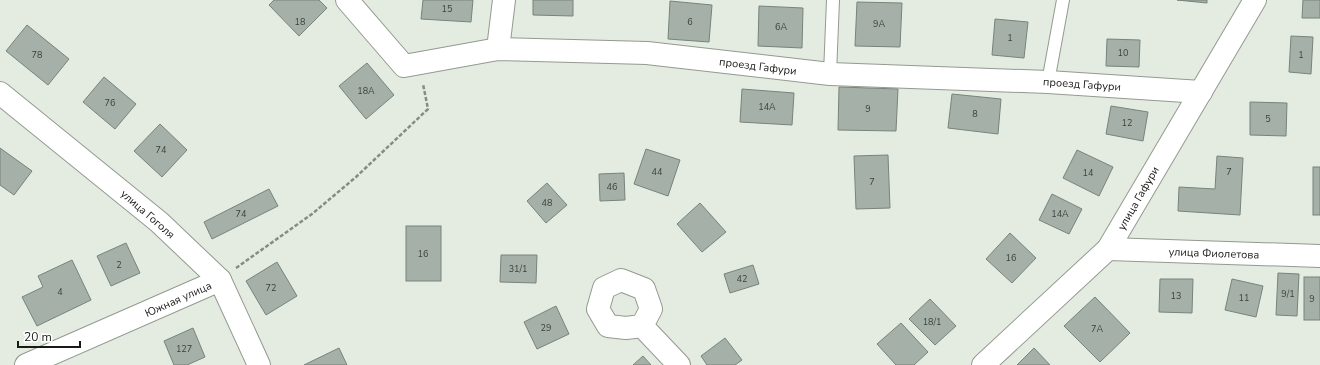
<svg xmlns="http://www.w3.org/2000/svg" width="1320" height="365" font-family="'Nunito Sans',sans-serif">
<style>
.building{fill:#a4b0a8;stroke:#77837b}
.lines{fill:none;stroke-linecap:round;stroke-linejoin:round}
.lane-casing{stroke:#939a90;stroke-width:14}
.street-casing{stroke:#939a90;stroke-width:24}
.path{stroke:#868b83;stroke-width:2.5;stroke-dasharray:4 2;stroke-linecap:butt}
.lane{stroke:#fff;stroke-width:12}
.street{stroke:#fff;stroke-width:22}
.labels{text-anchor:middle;stroke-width:3;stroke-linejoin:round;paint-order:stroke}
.number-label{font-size:9px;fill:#3b403a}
.street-label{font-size:11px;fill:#181a16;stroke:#fff}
</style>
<rect width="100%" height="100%" fill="#e4ece1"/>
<g class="building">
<path d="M274 0H319L327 8 299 36 269 5Z"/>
<path d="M423 0H473L471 22 421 19Z"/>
<path d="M533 0H573V16L533 15Z"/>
<path d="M1177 0H1207V3Z"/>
<path d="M1303 0H1320V18H1302Z"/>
<path d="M670 1 712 5 709 42 668 39Z"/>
<path d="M857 2 902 3 900 47 855 46Z"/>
<path d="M759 6 803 8 802 48 758 46Z"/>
<path d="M995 19 1028 22 1024 58 992 55Z"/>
<path d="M27 25 69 59 48 85 6 51Z"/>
<path d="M1291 36 1313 37 1311 74 1289 72Z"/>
<path d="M1107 39 1140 40 1139 67 1106 66Z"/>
<path d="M367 63 394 95 366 119 339 86Z"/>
<path d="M104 77 136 104 115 129 83 102Z"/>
<path d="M839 87 898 89 896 131 838 130Z"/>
<path d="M742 89 794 93 792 125 740 122Z"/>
<path d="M952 94 1001 99 998 134 948 128Z"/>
<path d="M1250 102 1287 103 1286 136 1250 135Z"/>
<path d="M1111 106 1148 112 1143 141 1106 134Z"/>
<path d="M160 124 187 150 162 177 134 151Z"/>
<path d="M0 148 32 171 14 195 0 185Z"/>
<path d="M646 149 680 160 668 196 634 184Z"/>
<path d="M1077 150 1113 167 1099 196 1063 178Z"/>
<path d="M888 155 890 208 856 209 854 156Z"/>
<path d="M1217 156 1243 158 1240 215 1178 211 1179 187 1215 189Z"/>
<rect x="1313" y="167" width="7" height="48"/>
<path d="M624 173 625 200 600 201 599 174Z"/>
<path d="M547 183 567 205 546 223 527 201Z"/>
<path d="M269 189 278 206 212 239 204 222Z"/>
<path d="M1052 194 1082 209 1069 234 1039 220Z"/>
<path d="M700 203 726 232 702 252 677 224Z"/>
<rect x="406" y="226" width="35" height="55"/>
<path d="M1010 233 1036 258 1012 283 986 259Z"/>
<path d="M126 243 140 273 111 286 97 256Z"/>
<path d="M501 255H537L536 283 500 282Z"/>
<path d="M72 260 91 300 37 326 22 297 43 287 38 276Z"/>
<path d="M277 262 297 296 266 315 246 281Z"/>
<path d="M753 265 759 284 730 293 724 274Z"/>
<path d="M1278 273 1299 274 1297 316 1276 315Z"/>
<rect x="1304" y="277" width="16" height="43"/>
<path d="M1160 279H1193L1192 313 1159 312Z"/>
<path d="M1232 279 1263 286 1256 317 1225 310Z"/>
<path d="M1095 297 1130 333 1100 362 1064 326Z"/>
<path d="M930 299 956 326 935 345 909 319Z"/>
<path d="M556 306 569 334 537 349 524 322Z"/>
<path d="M901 323 928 352 914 365H896L877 344Z"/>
<path d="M193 328 205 357 187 365H174L164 341Z"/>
<path d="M725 338 742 360 735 365H707L701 356Z"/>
<path d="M339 348 347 365H304Z"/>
<path d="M1034 348 1050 365H1017Z"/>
<path d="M643 356 651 365H633Z"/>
</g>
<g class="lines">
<g class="lane-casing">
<g id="lane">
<path d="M830 74 833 0"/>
<path d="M1048 82 1063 0"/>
</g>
</g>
<g class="street-casing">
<g id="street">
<path d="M347 0 404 66 498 49 647 53 830 74 1048 82 1201 92"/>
<path d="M498 49 504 0"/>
<path d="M0 93 159 222 220 280 259 365"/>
<path d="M1108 249 1320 256"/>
<path d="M621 280 644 289 651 309 642 326 626 328 608 326 598 309 604 288Z"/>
<path d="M642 326 679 365"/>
<path d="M26 365 220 280"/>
<path d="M983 365 1108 249 1255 0"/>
</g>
</g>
<path class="path" d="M236 268 312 214 356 177 428 109 423 84"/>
<use href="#lane" class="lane"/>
<use href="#street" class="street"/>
</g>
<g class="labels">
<g class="number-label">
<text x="447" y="12">15</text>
<text x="300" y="25">18</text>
<text x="690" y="25">6</text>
<text x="879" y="27">9А</text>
<text x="781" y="30">6А</text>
<text x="1010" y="41">1</text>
<text x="1123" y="56">10</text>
<text x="37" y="58">78</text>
<text x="1301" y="58">1</text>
<text x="366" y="94">18А</text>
<text x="110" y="106">76</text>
<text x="767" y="110">14А</text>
<text x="868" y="112">9</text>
<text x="975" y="117">8</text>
<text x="1268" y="122">5</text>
<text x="1127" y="126">12</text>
<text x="161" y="153">74</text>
<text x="657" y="175">44</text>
<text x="1229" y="175">7</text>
<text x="1088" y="176">14</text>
<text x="872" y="185">7</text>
<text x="612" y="190">46</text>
<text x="547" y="206">48</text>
<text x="241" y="217">74</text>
<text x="1060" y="217">14А</text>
<text x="423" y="257">16</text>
<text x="1011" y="261">16</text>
<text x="119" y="268">2</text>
<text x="518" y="272">31/1</text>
<text x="742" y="282">42</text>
<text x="271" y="291">72</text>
<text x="60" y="295">4</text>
<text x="1288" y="297">9/1</text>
<text x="1176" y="299">13</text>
<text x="1244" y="301">11</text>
<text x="1312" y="302">9</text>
<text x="932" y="325">18/1</text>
<text x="546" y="331">29</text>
<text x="1097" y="332">7А</text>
<text x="184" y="352">127</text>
</g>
<g class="street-label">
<text transform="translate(758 66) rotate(7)" y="4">проезд Гафури</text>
<text transform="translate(1082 84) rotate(4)" y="4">проезд Гафури</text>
<text transform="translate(1138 198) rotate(-60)" y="4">улица Гафури</text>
<text transform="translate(148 214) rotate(41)" y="4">улица Гоголя</text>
<text transform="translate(1214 253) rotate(2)" y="4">улица Фиолетова</text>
<text transform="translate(178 299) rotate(-24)" y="4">Южная улица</text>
</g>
</g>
<path d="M18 341v6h62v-6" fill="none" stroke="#181a16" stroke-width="2"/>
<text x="24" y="341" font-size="12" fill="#181a16" stroke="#ffffff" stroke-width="3" paint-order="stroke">20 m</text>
</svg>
